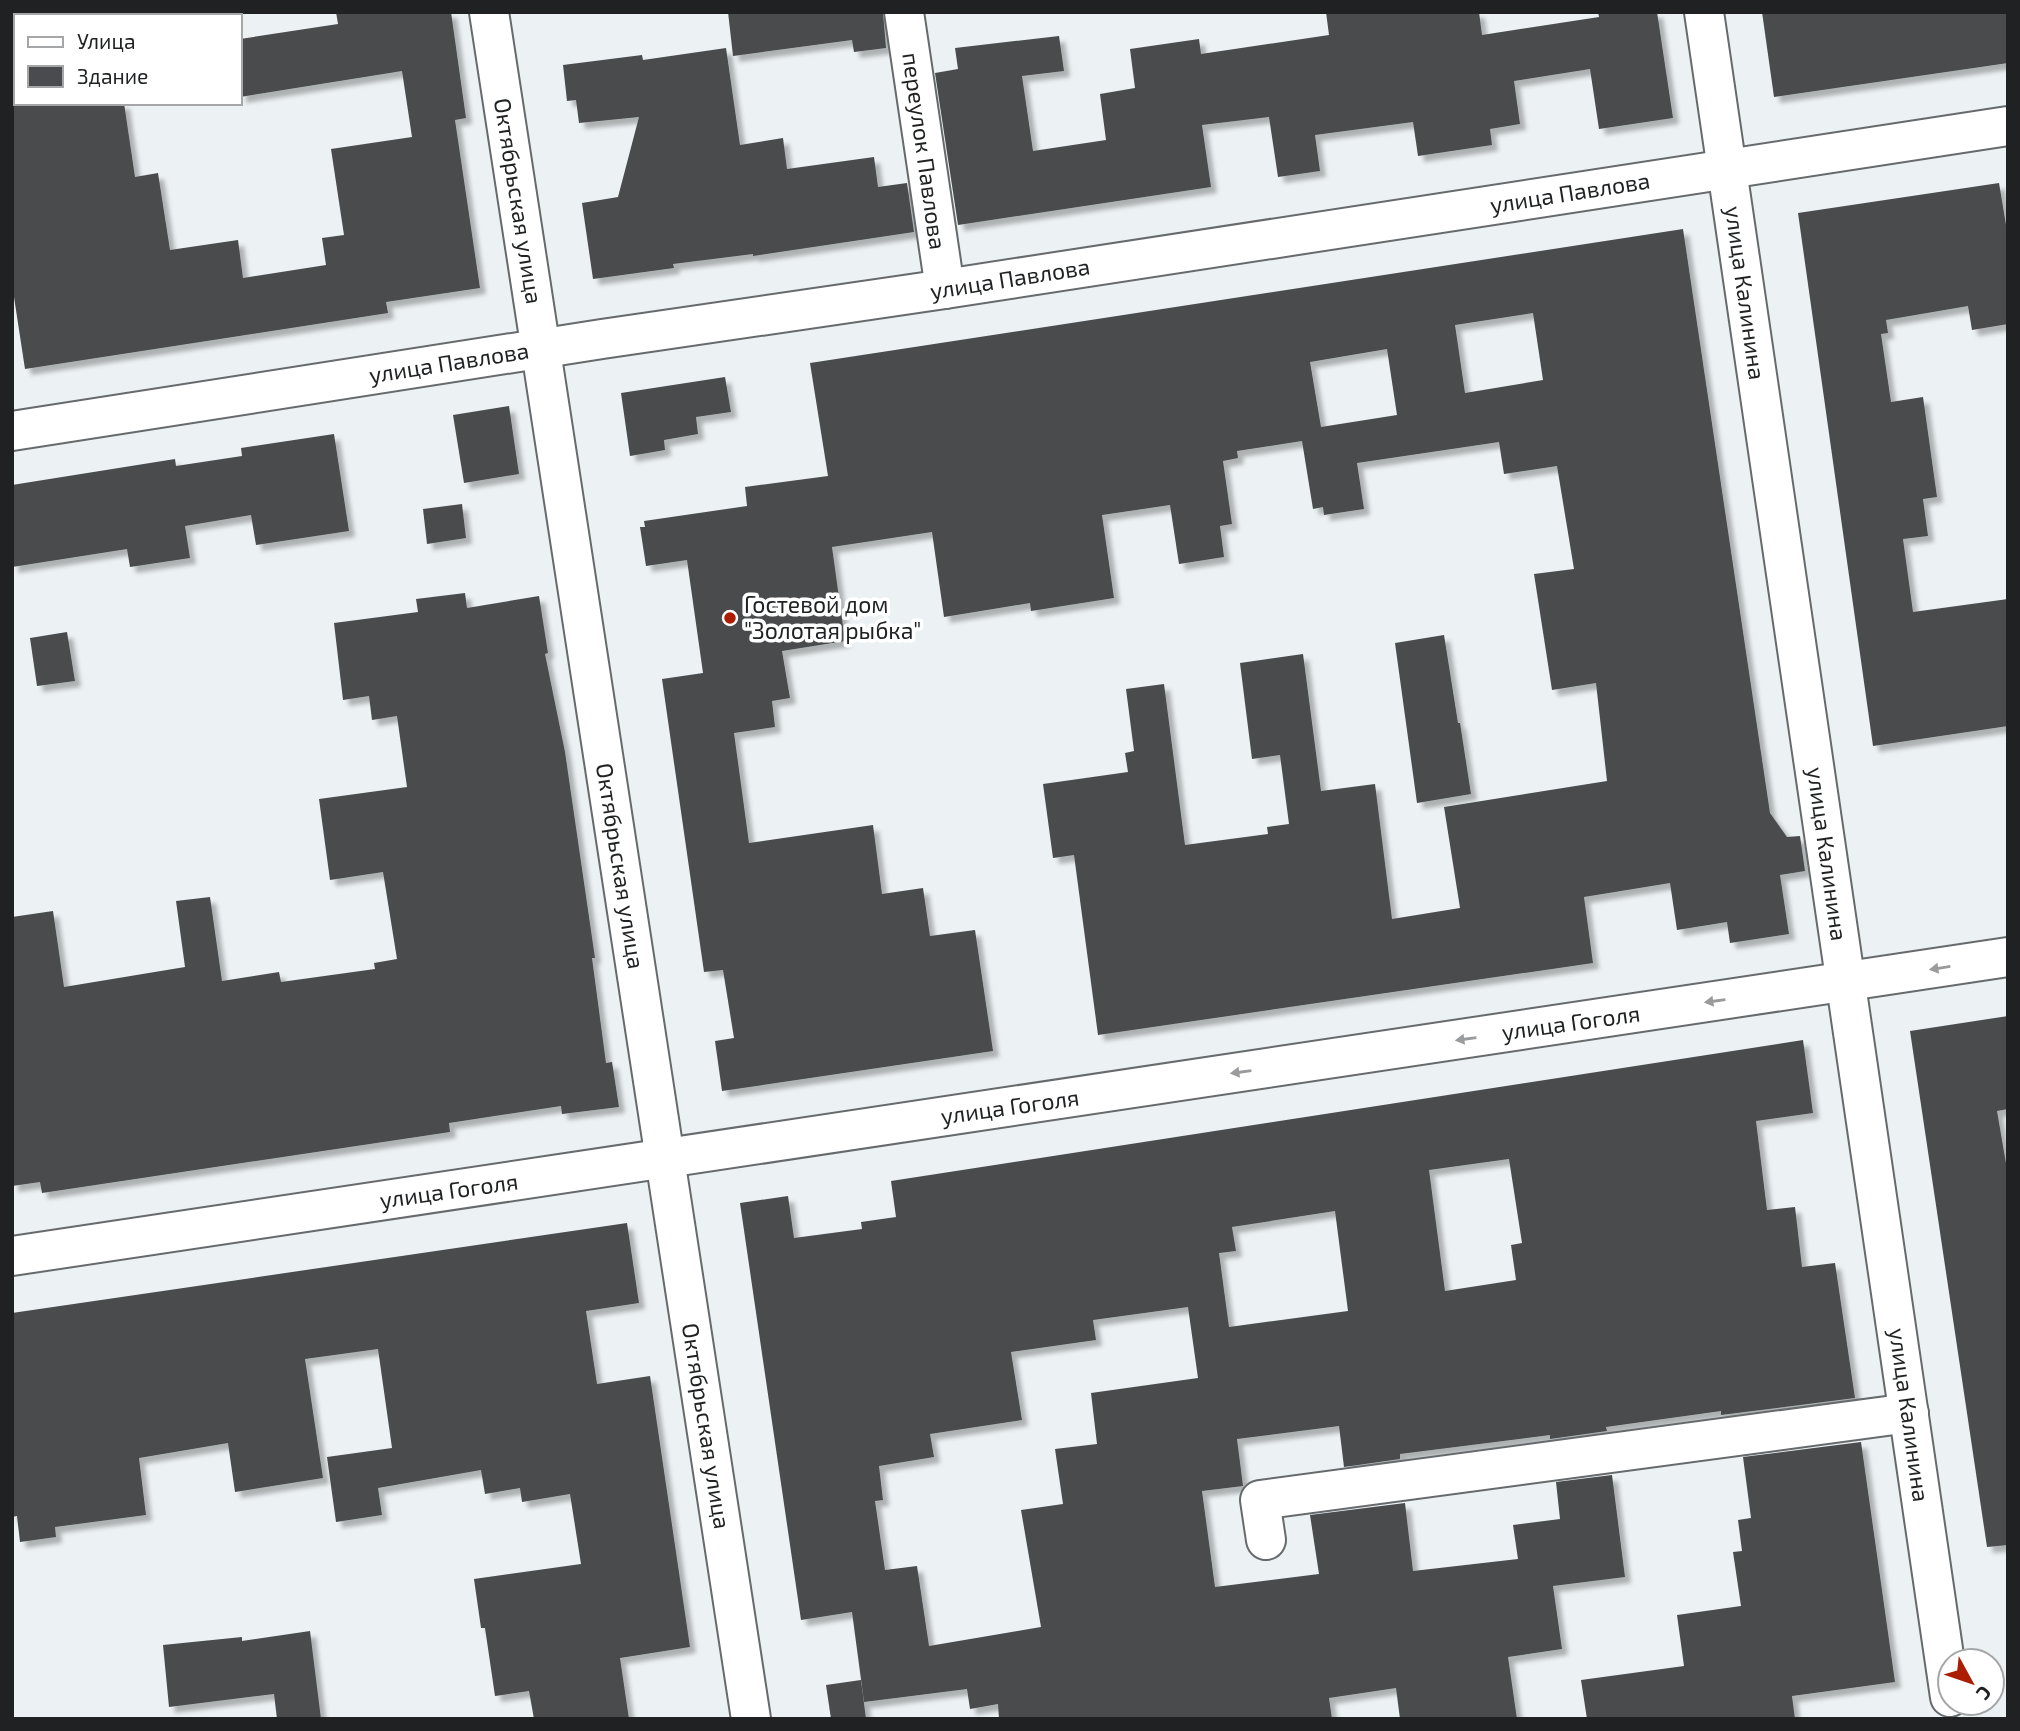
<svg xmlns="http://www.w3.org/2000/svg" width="2020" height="1731" font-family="'Exo 2',sans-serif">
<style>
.building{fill:#494b4e;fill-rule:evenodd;filter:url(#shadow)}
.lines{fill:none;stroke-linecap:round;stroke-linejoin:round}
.minor-casing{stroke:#666a6c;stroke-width:42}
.minor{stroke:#fff;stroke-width:38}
.oneway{fill:#9a9b9c}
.poi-dot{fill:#ac1e03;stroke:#fff;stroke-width:2.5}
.labels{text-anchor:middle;stroke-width:7;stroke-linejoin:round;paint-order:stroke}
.street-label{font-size:23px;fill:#1f2122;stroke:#fff}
.poi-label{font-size:23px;fill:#1f2122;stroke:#fff;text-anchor:start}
</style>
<defs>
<filter id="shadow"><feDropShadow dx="6" dy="6" stdDeviation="2" flood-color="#0004"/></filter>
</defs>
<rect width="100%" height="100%" fill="#ecf1f3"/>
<g class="building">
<path d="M336 12H451L466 118 455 120 480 288 386 302 388 313 25 369 12 284V103H124L135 177 158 173 170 250 238 240 243 278 326 265 322 238 344 235 331 149 412 137 402 71 240 97V39L338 24Z"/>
<path d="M728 12H883L886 48 854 52 852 40 733 56Z"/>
<path d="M1326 12H1479L1482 35 1599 17 1598 12H1657L1673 118 1599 129 1590 69 1514 81 1520 124 1490 129 1492 145 1418 156 1413 122 1315 135 1320 171 1278 177 1269 117 1202 125 1211 187 958 225 935 73 958 69 955 48 1059 36 1064 71 1022 76 1033 151 1106 140 1100 94 1135 88 1130 49 1199 39 1201 54 1329 35Z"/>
<path d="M1762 12H2008V63L1774 97Z"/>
<path d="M726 48 740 145 783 138 787 169 874 157 878 187 907 183 914 232 753 256V254L673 264 674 268 593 279 582 203 618 197 639 117 579 123 576 100 567 101 563 65 642 55 643 60Z"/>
<path d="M1999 183 2008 237V324L1972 330 1968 306 1886 320 1888 333 1881 334 1891 402 1923 397 1937 497 1923 499 1928 536 1903 539 1913 612 2008 599V726L1873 746 1798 213Z"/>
<path d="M1683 229 1770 813 1787 837 1800 836 1805 871 1780 875 1789 934 1730 943 1727 922 1677 930 1670 883 1584 897 1593 963 1098 1035 1074 855 1053 858 1043 784 1128 772 1125 753 1134 751 1126 689 1164 684 1185 845 1268 834 1267 827 1289 824 1280 755 1252 759 1240 663 1303 654 1321 791 1375 784 1392 919 1460 908 1444 807 1607 781 1596 683 1552 690 1534 574 1574 569 1557 466 1504 474 1499 442 1357 463 1364 509 1324 515 1323 507 1313 509 1302 441 1237 451 1238 458 1223 461 1232 524 1220 526 1224 557 1179 564 1170 505 1102 515 1114 598 1031 611 1030 603 944 617 932 532 832 547 845 641 782 651 790 698 772 701 775 727 734 733 749 843 873 825 882 894 923 888 930 936 975 930 993 1051 722 1091 715 1041 734 1038 723 970 704 972 662 679 703 673 687 560 646 566 640 527H645L644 521 747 506 745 487 828 476 810 363ZM1533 313 1543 380 1465 393 1455 325ZM1387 349 1397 415 1321 427 1310 362Z"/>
<path d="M725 377 731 412 696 417 698 434 664 440 665 450 630 456 621 393Z"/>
<path d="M509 406 519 474 464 483 453 415Z"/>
<path d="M334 434 349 531 256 545 251 515 185 526 190 558 130 567 127 549 12 567V485L175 459 176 466 242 456 241 448Z"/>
<path d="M462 504 466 538 427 544 423 509Z"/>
<path d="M465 593 467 608 539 596 548 653 545 654 565 752 595 958H592L606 1063 612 1062 619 1107 562 1114 561 1106 449 1123 450 1132 42 1193 40 1182 12 1186V917L53 911 64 987 185 967 176 901 210 897 222 981 279 972 281 982 375 969 374 963 397 959 383 872 330 880 319 799 407 787 397 716 372 720 369 696 343 700 334 623 418 612 416 599Z"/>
<path d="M67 632 75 681 37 686 30 638Z"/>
<path d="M1444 635 1458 723H1460L1471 794 1417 803 1395 643Z"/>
<path d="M2008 1016V1109L1997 1111 2008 1175V1545L1987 1547 1910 1031Z"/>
<path d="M1803 1040 1813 1113 1756 1121 1767 1210 1795 1207 1802 1267 1835 1263 1855 1398 1721 1415V1411L1606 1427 1607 1431 1550 1439V1435L1400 1454V1459L1344 1467 1339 1426 1237 1439 1243 1486 1202 1491 1215 1587 1319 1574 1310 1515 1405 1503 1413 1571 1518 1559 1513 1525 1560 1519 1556 1482 1612 1475 1625 1577 1553 1586 1562 1649 1508 1657 1517 1719H1400L1396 1688 1329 1698 1332 1719H999L998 1704 970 1709 967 1689 864 1702 852 1612 801 1620 740 1203 788 1196 794 1238 862 1229 861 1222 896 1217 891 1181ZM1509 1159 1522 1243 1511 1245 1516 1280 1445 1291 1429 1170ZM1335 1211 1348 1311 1229 1327 1219 1253 1236 1251 1232 1227ZM1188 1307 1198 1378 1091 1393 1097 1444 1055 1449 1063 1504 1021 1510 1041 1627 929 1646 917 1566 885 1570 875 1501 883 1500 879 1466 934 1457 930 1434 1022 1420 1011 1352 1096 1340 1093 1320Z"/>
<path d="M627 1223 639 1303 586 1311 597 1384 650 1376 690 1647 620 1658 629 1719H534L529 1691 495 1696 485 1628H481L474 1579 581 1564 570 1494 522 1502 520 1488 485 1494 481 1470 378 1488 382 1515 336 1522 327 1457 392 1448 378 1349 305 1359 323 1478 235 1492 228 1443 139 1458 146 1515 55 1527 56 1537 20 1542 17 1516 12 1517V1313Z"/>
<path d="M1861 1442 1895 1682 1792 1696 1795 1719H1587L1581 1680 1684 1666 1677 1615 1741 1606 1733 1552 1742 1551 1738 1520 1751 1518 1743 1457Z"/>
<path d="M310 1631 321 1719H277L274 1694 169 1707 163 1645 242 1637V1641Z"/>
<path d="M861 1680 866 1719H831L826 1685Z"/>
</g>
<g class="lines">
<g class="minor-casing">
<g id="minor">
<path d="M489 12 751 1719"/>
<path d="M904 12 945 289"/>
<path d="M1704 12 1950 1697"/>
<path d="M12 431 602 339 945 289 2008 126"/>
<path d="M12 1256 2008 957"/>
<path d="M1266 1540 1260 1500 1909 1413"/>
</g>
</g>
<use href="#minor" class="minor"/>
</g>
<defs><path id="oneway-solid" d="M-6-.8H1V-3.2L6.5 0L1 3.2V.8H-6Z" transform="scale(1.75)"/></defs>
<g class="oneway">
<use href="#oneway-solid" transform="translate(1940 968) rotate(171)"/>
<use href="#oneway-solid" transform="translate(1715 1001) rotate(172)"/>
<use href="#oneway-solid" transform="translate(1466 1039) rotate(172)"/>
<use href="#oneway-solid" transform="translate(1241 1072) rotate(172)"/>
</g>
<circle class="poi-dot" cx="730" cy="618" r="7"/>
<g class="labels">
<g class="street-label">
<text transform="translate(924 151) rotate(82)" y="8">переулок Павлова</text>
<text transform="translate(1570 193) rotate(-9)" y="8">улица Павлова</text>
<text transform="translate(518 201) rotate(81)" y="8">Октябрьская улица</text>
<text transform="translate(1010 279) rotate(-9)" y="8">улица Павлова</text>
<text transform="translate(1745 293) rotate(82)" y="8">улица Калинина</text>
<text transform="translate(449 363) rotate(-9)" y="8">улица Павлова</text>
<text transform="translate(1827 854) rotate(82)" y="8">улица Калинина</text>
<text transform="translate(620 866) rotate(81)" y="8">Октябрьская улица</text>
<text transform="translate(1571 1023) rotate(-8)" y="8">улица Гоголя</text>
<text transform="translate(1010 1107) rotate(-8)" y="8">улица Гоголя</text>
<text transform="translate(449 1191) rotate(-8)" y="8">улица Гоголя</text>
<text transform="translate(1909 1415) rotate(82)" y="8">улица Калинина</text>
<text transform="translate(706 1426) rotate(81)" y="8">Октябрьская улица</text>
</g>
<g class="poi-label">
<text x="744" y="613">Гостевой дом<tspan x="744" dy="26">"Золотая рыбка"</tspan></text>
</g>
</g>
<rect width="2020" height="1731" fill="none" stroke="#1f2122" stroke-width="28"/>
<rect x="14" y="14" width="228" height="91" fill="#ffffff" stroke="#a5a6a7" stroke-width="2"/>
<rect x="28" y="37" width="35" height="10" fill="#ffffff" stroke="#a5a6a7" stroke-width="2"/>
<text x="77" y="49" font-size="21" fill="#1f2122">Улица</text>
<rect x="28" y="66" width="35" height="21" fill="#494b4e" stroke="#a5a6a7" stroke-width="2"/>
<text x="77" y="84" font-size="21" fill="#1f2122">Здание</text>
<g transform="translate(1971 1682) rotate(130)"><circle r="33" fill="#ffffff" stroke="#a5a6a7" stroke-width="2"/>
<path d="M0-5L12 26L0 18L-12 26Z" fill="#ac1e03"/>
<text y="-10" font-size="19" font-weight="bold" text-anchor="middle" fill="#1f2122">С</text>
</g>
</svg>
